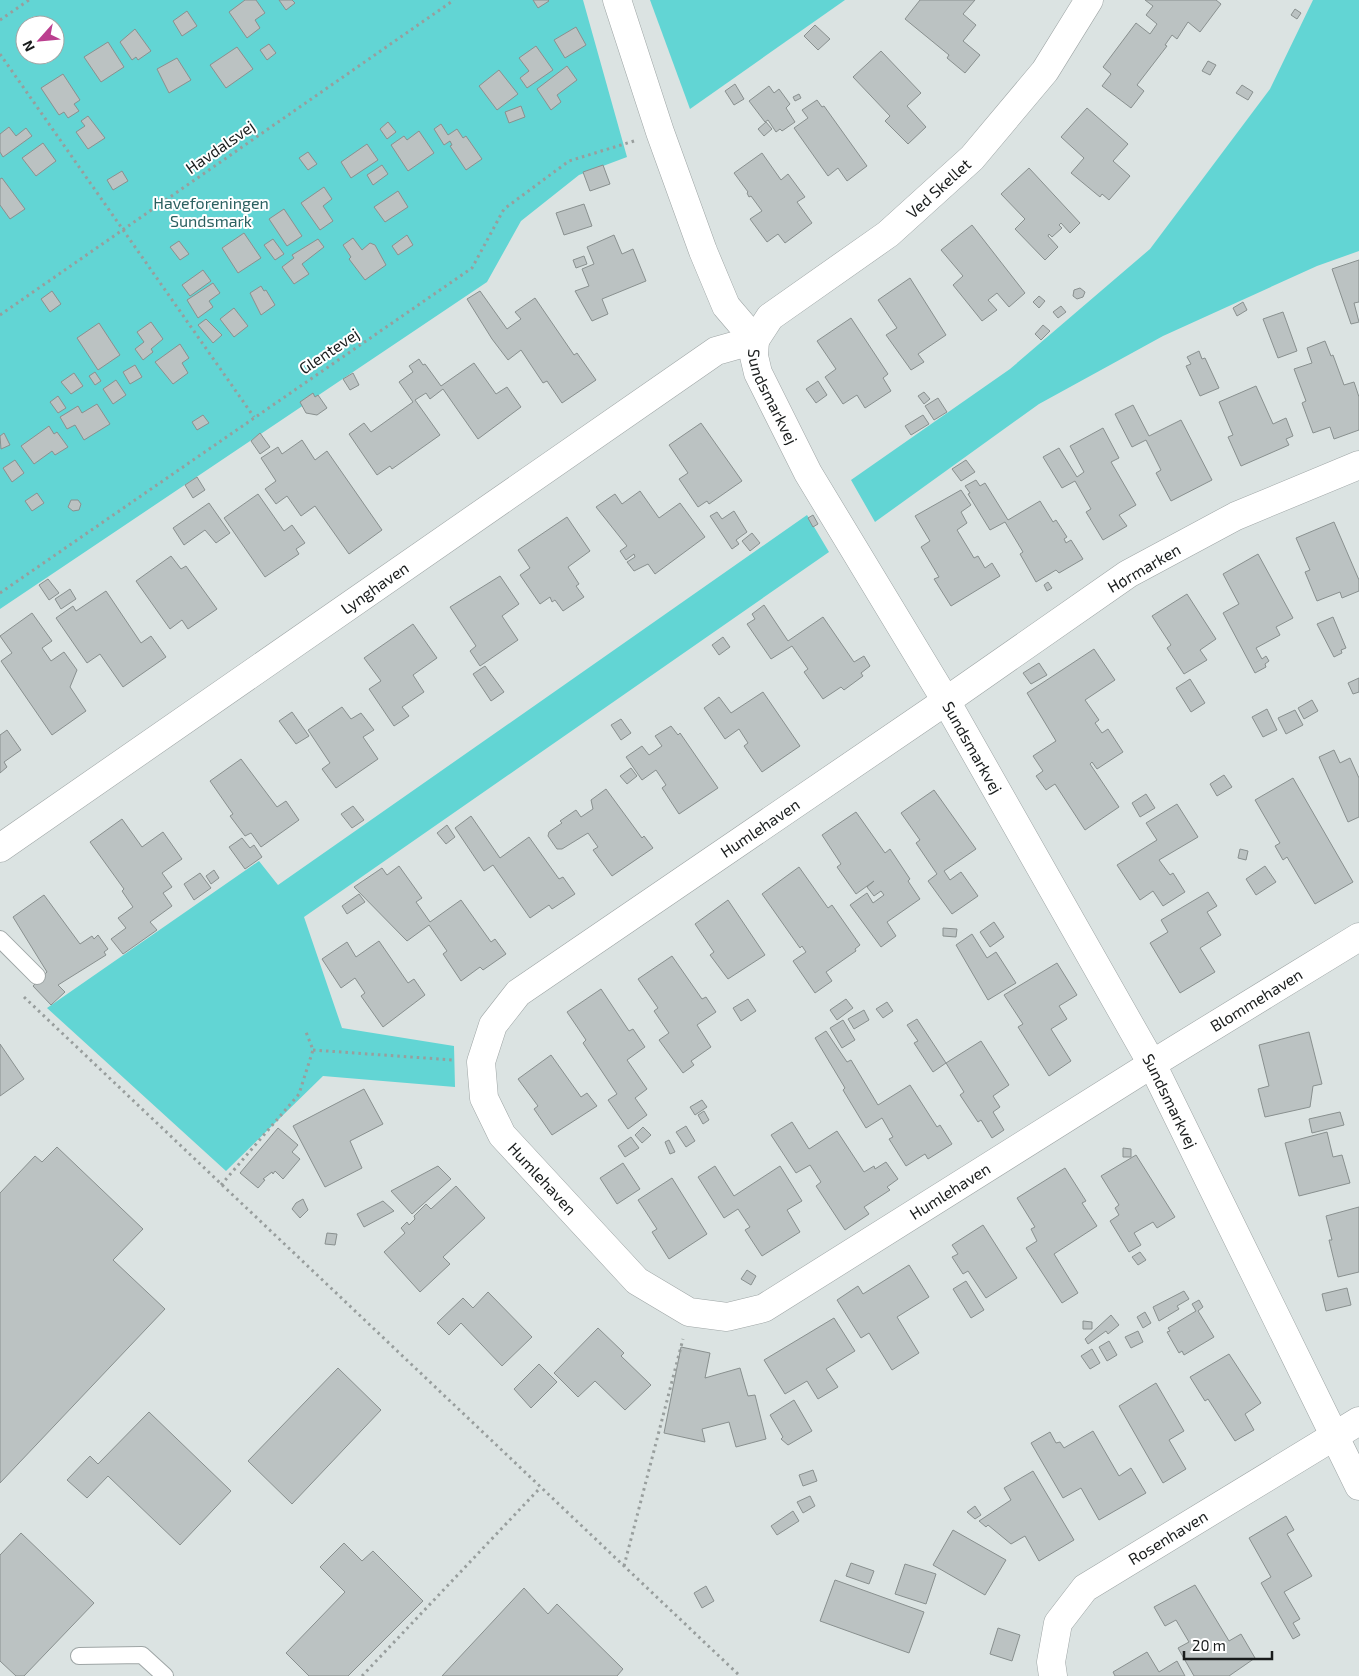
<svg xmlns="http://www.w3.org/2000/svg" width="1359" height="1676" font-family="'Exo 2',sans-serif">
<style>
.green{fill:#62d5d4;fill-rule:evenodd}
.building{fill:#bbc2c2;stroke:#89908f}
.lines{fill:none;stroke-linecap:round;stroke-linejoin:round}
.service-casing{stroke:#9ea5a5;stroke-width:18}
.minor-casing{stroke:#9ea5a5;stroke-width:29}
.path{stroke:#989e9d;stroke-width:3;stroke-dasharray:2.5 4;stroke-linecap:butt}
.service{stroke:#fff;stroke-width:16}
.minor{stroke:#fff;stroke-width:28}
.labels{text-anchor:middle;stroke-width:4;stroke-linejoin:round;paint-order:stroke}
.street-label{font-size:16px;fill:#191c1c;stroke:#fff}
.park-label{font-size:16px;fill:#2b6060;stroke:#fff}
</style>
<rect width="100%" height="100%" fill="#dbe3e2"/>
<g class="green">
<path d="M0 0H583L627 157 579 175 521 221 487 282 0 609ZM25 25H55V55H25Z"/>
<path d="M650 0H845L690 109Z"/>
<path d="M1313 0H1359V251L1317 266 1163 336 1039 404 875 522 851 480 1010 369 1150 249 1270 89Z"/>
<path d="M807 515 829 552 304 917 342 1028 454 1046 455 1087 323 1076 226 1171 47 1008 259 861 278 885Z"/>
</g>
<g class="building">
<path d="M245 0H256L265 13 255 20 260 28 247 38 229 12Z"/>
<path d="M279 0H292L295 3 286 10Z"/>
<path d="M533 0H548L549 1 538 8Z"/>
<path d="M920 0H975L963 14 976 25 963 41 980 55 965 73 947 58 949 55 905 19Z"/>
<path d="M1145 0H1216L1221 4 1200 32 1188 22 1177 39 1172 35 1165 45 1167 46 1137 85 1144 91 1131 108 1102 86 1111 74 1103 67 1136 23 1150 34 1157 24 1146 15 1153 6Z"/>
<path d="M1295 9 1301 13 1297 19 1291 15Z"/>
<path d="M187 11 197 26 182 36 173 21Z"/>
<path d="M815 25 830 39 818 50 804 36Z"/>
<path d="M576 27 586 45 565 58 554 40Z"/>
<path d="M135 29 151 51 138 60 136 57 132 60 120 42Z"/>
<path d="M108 42 124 67 101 82 84 57Z"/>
<path d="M269 44 276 53 267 60 260 50Z"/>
<path d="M536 46 553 70 527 88 520 78 529 71 519 58Z"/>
<path d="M237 47 253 69 226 88 210 65Z"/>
<path d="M881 51 921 93 907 106 926 127 908 144 885 121 890 116 853 77Z"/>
<path d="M177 58 191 80 169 93 157 69Z"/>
<path d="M1208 61 1216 65 1210 75 1202 71Z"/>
<path d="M567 66 577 80 557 95 561 102 551 110 537 89Z"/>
<path d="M499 70 518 94 497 110 479 86Z"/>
<path d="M63 74 80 100 74 104 79 111 68 118 64 112 59 115 41 88Z"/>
<path d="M735 84 744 99 734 105 725 91Z"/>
<path d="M1242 85 1253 92 1248 100 1236 93Z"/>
<path d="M769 86 774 93 779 89 790 104 786 108 795 122 782 131 780 129 776 132 768 120 765 122 749 101Z"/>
<path d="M799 94 801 98 795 101 793 97Z"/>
<path d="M817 100 822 107 824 106 867 166 847 181 838 168 828 176 794 128 808 118 802 110Z"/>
<path d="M521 106 525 117 509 123 505 112Z"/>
<path d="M1087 108 1128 144 1113 161 1130 176 1109 200 1102 194 1100 197 1071 173 1084 158 1061 137Z"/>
<path d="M88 116 105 138 88 149 76 132 85 126 81 121Z"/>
<path d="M388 122 396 132 387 139 380 129Z"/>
<path d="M766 122 772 129 764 136 758 129Z"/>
<path d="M441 124 448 135 457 129 463 138 466 136 482 159 466 170 450 146 452 145 450 141 444 145 434 129Z"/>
<path d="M9 127 16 136 26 128 32 136 3 157 0 152V134Z"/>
<path d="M419 131 434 153 408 171 391 145 404 136 407 140Z"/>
<path d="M43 143 56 161 36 176 22 158Z"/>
<path d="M367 144 378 160 351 178 341 162Z"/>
<path d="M308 152 317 164 308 170 299 158Z"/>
<path d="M762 153 781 180 788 174 805 197 797 202 812 223 785 243 778 234 767 242 750 219 762 211 751 196 749 197 747 193 748 192 734 173Z"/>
<path d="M382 165 388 174 373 185 367 175Z"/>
<path d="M603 165 610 184 590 191 583 172Z"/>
<path d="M1029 168 1080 223 1070 233 1061 223 1059 225 1062 228 1052 237 1049 234 1048 236 1058 247 1045 260 1015 229 1025 219 1001 194Z"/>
<path d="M122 171 128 181 113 190 107 180Z"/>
<path d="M2 178 25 209 10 219 0 205V179Z"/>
<path d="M324 187 332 199 323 206 333 221 320 230 301 203Z"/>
<path d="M398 191 408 207 385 222 374 207Z"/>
<path d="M584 204 592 226 564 235 556 213Z"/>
<path d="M284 209 302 236 287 246 269 219Z"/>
<path d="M972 225 1025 293 1009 307 997 293 988 300 997 310 982 321 953 285 963 276 941 250Z"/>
<path d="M244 233 261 258 238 273 222 248Z"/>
<path d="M407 235 413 245 398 255 392 246Z"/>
<path d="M614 235 622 254 633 249 646 281 602 299 608 314 592 321 575 291 589 286 582 269 594 264 587 247Z"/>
<path d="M353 238 362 250 370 243 375 245 386 265 365 280 349 259 351 257 343 245Z"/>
<path d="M273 239 284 254 275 260 264 245Z"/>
<path d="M318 239 324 247 302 264 309 274 294 284 282 267 294 258 292 255Z"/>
<path d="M179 241 189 254 180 260 170 247Z"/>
<path d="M584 256 587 264 576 268 573 260Z"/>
<path d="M1359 260V302L1354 303 1359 322 1351 324 1332 269Z"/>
<path d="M203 270 211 281 190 296 182 285Z"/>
<path d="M910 278 946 335 918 354 924 362 911 370 886 335 897 328 878 300Z"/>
<path d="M213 283 220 293 209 301 213 307 198 318 187 300Z"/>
<path d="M261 286 264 291 266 290 275 305 261 315 250 293Z"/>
<path d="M1080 288 1085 292 1083 297 1077 299 1073 296 1074 290Z"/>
<path d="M52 291 61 304 50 312 41 299Z"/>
<path d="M480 291 507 329 521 319 515 312 535 298 574 355 577 353 596 380 562 403 547 381 543 383 521 350 508 360 492 339 467 299Z"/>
<path d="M1039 296 1045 301 1039 308 1033 302Z"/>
<path d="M1243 302 1247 310 1237 316 1233 308Z"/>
<path d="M1061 306 1066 312 1058 318 1053 312Z"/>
<path d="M234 308 248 326 234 337 220 319Z"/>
<path d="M1283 312 1297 351 1278 358 1263 319Z"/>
<path d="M851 318 888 374 883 378 891 391 865 408 857 395 843 404 825 377 836 369 817 341Z"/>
<path d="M206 319 222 335 213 343 198 325Z"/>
<path d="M151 322 163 339 151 349 153 352 143 360 135 349 144 342 137 332Z"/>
<path d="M99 323 120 355 98 370 77 338Z"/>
<path d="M1043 325 1050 331 1041 340 1035 334Z"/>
<path d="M1325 341 1331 356 1333 355 1344 385 1354 382 1359 397V430L1334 439 1330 427 1313 433 1302 403 1306 401 1294 369 1312 363 1307 348Z"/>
<path d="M180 344 189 358 182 363 188 373 173 384 155 362Z"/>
<path d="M1199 351 1202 359 1205 358 1219 388 1200 396 1186 366 1191 364 1187 357Z"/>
<path d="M419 359 423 365 425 364 441 386 474 363 496 394 507 387 521 407 478 439 443 389 430 399 426 393 415 400 440 435 392 469 390 466 377 475 349 434 364 423 371 432 413 402 399 382 413 372 409 366Z"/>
<path d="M135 365 142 377 130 384 123 372Z"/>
<path d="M95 372 101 381 95 385 89 376Z"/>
<path d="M74 373 83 386 71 394 61 382Z"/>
<path d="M353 373 359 385 350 390 343 379Z"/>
<path d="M116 380 126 395 113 404 103 389Z"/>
<path d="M818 381 827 395 816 403 806 389Z"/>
<path d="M1256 386 1273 424 1286 418 1293 436 1286 439 1289 445 1241 466 1228 437 1233 435 1219 402Z"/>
<path d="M924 392 930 399 924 404 918 396Z"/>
<path d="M313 393 315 397 318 395 327 408 317 415 306 413 300 402Z"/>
<path d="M58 396 66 408 58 413 50 402Z"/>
<path d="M938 398 947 412 934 420 925 406Z"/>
<path d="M97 404 110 424 84 440 75 425 67 429 60 417 78 406 82 413Z"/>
<path d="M1133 405 1149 436 1181 420 1212 480 1171 501 1156 473 1161 470 1146 440 1132 447 1115 414Z"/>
<path d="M203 415 209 423 197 430 192 422Z"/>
<path d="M923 415 929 424 911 435 905 426Z"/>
<path d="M701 423 742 481 709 504 707 501 698 507 679 479 688 473 669 445Z"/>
<path d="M49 426 54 434 57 432 68 447 55 455 52 451 34 464 21 446Z"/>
<path d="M1103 428 1119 458 1111 462 1136 505 1119 515 1127 526 1103 540 1086 512 1091 509 1075 481 1062 488 1043 457 1059 448 1077 477 1084 472 1070 446Z"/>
<path d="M4 433 10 445 1 449 0 436Z"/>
<path d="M260 433 270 447 260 454 251 441Z"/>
<path d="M302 440 315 460 327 451 382 530 349 554 315 506 301 516 287 496 276 504 265 489 276 481 261 458 278 447 282 454Z"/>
<path d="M15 460 24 473 12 482 3 468Z"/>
<path d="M966 460 975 472 961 481 952 469Z"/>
<path d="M197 477 205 490 193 498 185 485Z"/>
<path d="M976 480 980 486 985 483 1008 520 1040 501 1053 522 1056 520 1067 537 1064 539 1066 543 1071 540 1083 559 1059 573 1056 570 1036 582 1020 554 1023 552 1005 522 990 530 968 494 970 493 965 486Z"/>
<path d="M961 490 971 505 961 512 967 523 957 530 974 558 978 556 985 568 992 563 1000 576 951 606 934 579 939 577 921 547 930 541 915 516Z"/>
<path d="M640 491 659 518 680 503 705 537 655 574 648 564 634 571 627 562 635 557 634 554 626 560 620 551 627 546 596 507 615 494 622 504Z"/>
<path d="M37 493 44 503 32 511 25 501Z"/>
<path d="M258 494 284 531 292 525 305 543 296 549 299 554 265 577 224 518Z"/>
<path d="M71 500H78L81 504 79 510 73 511 68 507Z"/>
<path d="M209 503 230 533 216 543 205 530 184 545 173 528Z"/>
<path d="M734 511 747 532 736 540 739 544 732 549 710 516 717 512 722 519Z"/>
<path d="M813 515 818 524 813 527 808 518Z"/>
<path d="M567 517 590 551 568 567 579 584 576 586 584 597 563 611 555 600 552 602 550 597 540 604 520 575 530 568 518 550Z"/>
<path d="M1334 522 1359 580V591L1342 598 1340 592 1317 601 1305 572 1310 570 1296 538Z"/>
<path d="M752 533 760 543 750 551 742 541Z"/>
<path d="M1258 554 1293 618 1276 627 1280 635 1256 648 1262 659 1266 656 1269 661 1265 664 1266 667 1255 673 1223 613 1239 604 1223 574Z"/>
<path d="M171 556 181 569 186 566 217 609 188 629 182 620 170 629 136 581Z"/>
<path d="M500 576 519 604 502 616 518 640 480 666 470 651 476 646 450 607Z"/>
<path d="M48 579 59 593 49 600 39 585Z"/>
<path d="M1048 582 1052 588 1047 591 1044 585Z"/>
<path d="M70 589 76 599 61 609 55 599Z"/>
<path d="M106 591 141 643 151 636 166 657 123 687 100 654 87 663 56 618 73 606 76 611Z"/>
<path d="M1187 594 1216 639 1200 650 1207 660 1184 674 1167 648 1171 645 1152 616Z"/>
<path d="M764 605 788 641 823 617 854 662 864 656 870 666 861 673 863 676 844 690 841 687 823 699 804 672 808 669 792 646 771 659 747 624 755 619 752 614Z"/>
<path d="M32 613 52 641 42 648 51 661 64 652 77 670 70 687 86 711 52 735 1 661 12 653 0 636Z"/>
<path d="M1333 617 1346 648 1341 650 1342 653 1334 657 1317 624Z"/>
<path d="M413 624 437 658 413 675 424 692 402 707 409 716 394 726 369 689 381 681 364 658Z"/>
<path d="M723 637 730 647 719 655 712 645Z"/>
<path d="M1094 649 1115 680 1085 700 1099 720 1095 723 1102 733 1108 729 1123 752 1097 769 1092 762 1090 764 1119 807 1085 830 1055 784 1046 790 1036 776 1043 771 1033 756 1056 741 1027 693Z"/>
<path d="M1039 663 1047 675 1031 684 1023 673Z"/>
<path d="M485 666 504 692 491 701 473 674Z"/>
<path d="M1359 678V692L1353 694 1348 683Z"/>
<path d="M1190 679 1205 703 1191 712 1176 688Z"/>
<path d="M763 692 800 746 762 772 744 746 748 743 739 729 725 739 704 708 719 697 731 713Z"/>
<path d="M1312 700 1318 711 1304 719 1298 708Z"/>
<path d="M342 707 351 719 361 713 374 730 363 737 378 759 336 788 322 769 330 763 308 730Z"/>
<path d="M1267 709 1277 730 1263 737 1252 717Z"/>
<path d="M1295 710 1303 725 1286 734 1278 718Z"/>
<path d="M292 712 309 736 296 744 279 721Z"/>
<path d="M621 719 631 733 621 740 611 725Z"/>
<path d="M671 726 678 735 680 733 718 788 679 814 662 788 666 785 656 770 642 780 626 757 642 746 649 755 662 746 655 736Z"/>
<path d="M7 730 21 750 4 762 7 767 0 773V735Z"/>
<path d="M1334 750 1340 763 1350 758 1359 778V817L1348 822 1319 757Z"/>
<path d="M241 759 277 807 286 801 299 820 261 847 251 833 245 836 230 816 233 814 210 781Z"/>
<path d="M631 768 637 776 627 784 620 776Z"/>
<path d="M1224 775 1232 787 1217 796 1210 784Z"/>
<path d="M1293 778 1353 882 1315 904 1287 857 1283 860 1275 846 1280 843 1255 800Z"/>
<path d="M606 789 642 838 644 836 653 848 612 876 593 850 598 847 588 833 562 849H557L548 836 549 832 562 823 560 821 576 810 581 817 593 809 591 800Z"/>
<path d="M934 790 976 849 944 871 950 880 961 872 978 896 952 914 928 881 937 874 916 843 920 840 901 813Z"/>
<path d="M1146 794 1155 808 1140 817 1132 803Z"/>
<path d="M1177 804 1198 837 1159 860 1170 875 1173 873 1185 892 1163 906 1153 891 1140 900 1117 865 1157 840 1146 823Z"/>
<path d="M353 806 364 820 352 828 341 814Z"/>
<path d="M856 812 885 853 890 849 910 879 908 881 920 899 887 922 896 936 881 947 850 905 867 893 873 903 884 895 881 891 874 896 867 887 874 881 856 894 837 867 841 864 822 835Z"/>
<path d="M471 816 500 858 529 837 559 879 563 877 575 894 552 909 549 905 530 918 493 865 484 871 455 828Z"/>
<path d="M122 819 142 847 163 832 182 859 162 873 172 887 163 893 172 906 150 922 157 930 123 954 111 939 126 928 118 918 133 907 122 891 124 889 90 842Z"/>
<path d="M447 825 455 837 446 844 437 833Z"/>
<path d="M242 838 250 848 254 845 262 857 245 869 229 847Z"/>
<path d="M1240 849 1248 851 1246 860 1238 858Z"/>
<path d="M399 866 422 898 416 902 430 922 461 900 491 942 495 939 506 954 483 970 480 967 461 981 443 954 447 951 429 925 407 941 354 887 382 868 387 875Z"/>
<path d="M1265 866 1276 882 1256 895 1246 879Z"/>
<path d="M799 867 828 908 832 905 860 945 855 949 856 951 826 972 832 981 815 993 793 961 806 952 802 946 800 948 762 894Z"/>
<path d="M214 870 219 878 211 884 206 876Z"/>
<path d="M200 873 211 888 194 900 184 884Z"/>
<path d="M1208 892 1217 906 1207 912 1221 935 1200 948 1215 972 1180 993 1150 943 1168 932 1161 920Z"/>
<path d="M359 894 365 902 347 914 342 906Z"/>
<path d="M44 895 80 944 92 936 94 939 98 935 108 949 104 952 106 955 58 985 65 992 51 1005 33 986 47 972 13 917Z"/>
<path d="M728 900 765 955 728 979 710 955 714 952 695 924Z"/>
<path d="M994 922 1004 937 990 947 980 932Z"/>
<path d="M943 928 957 929 956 937 943 936Z"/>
<path d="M972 934 987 958 996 952 1016 983 988 1000 956 945Z"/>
<path d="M379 941 408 983 414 979 425 995 383 1027 361 996 365 993 355 978 341 988 322 959 347 942 356 957Z"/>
<path d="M672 956 702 999 706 997 716 1012 697 1025 711 1047 691 1061 694 1065 683 1073 659 1040 669 1033 654 1011 658 1008 638 979Z"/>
<path d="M1057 963 1077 995 1059 1006 1067 1019 1051 1029 1071 1061 1049 1076 1018 1027 1023 1024 1004 995Z"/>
<path d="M601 989 629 1031 633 1029 645 1047 627 1060 647 1089 635 1098 647 1115 628 1129 608 1100 617 1094 583 1043 586 1040 567 1012Z"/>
<path d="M748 999 756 1011 741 1021 733 1008Z"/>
<path d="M846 999 853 1008 837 1020 830 1010Z"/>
<path d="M887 1002 893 1011 883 1018 876 1009Z"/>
<path d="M864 1010 869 1020 854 1029 848 1019Z"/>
<path d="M917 1019 946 1063 933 1072 914 1043 918 1041 907 1025Z"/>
<path d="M843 1020 855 1040 842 1048 830 1028Z"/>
<path d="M826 1031 847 1062 851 1060 878 1105 910 1085 937 1127 940 1125 952 1144 928 1159 925 1154 906 1166 889 1139 893 1137 882 1118 866 1128 843 1090 845 1088 815 1038Z"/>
<path d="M1309 1032 1322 1084 1313 1086 1310 1107 1265 1117 1258 1089 1269 1086 1259 1045Z"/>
<path d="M981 1041 1009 1085 993 1096 1000 1107 993 1112 1004 1130 992 1138 981 1120 978 1122 960 1095 964 1092 946 1063Z"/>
<path d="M0 1044 24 1079 0 1096Z"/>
<path d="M551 1055 581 1097 587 1093 597 1106 552 1135 534 1109 538 1106 518 1079Z"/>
<path d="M364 1089 383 1124 350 1141 362 1168 325 1187 293 1126Z"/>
<path d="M702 1100 707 1107 695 1115 690 1107Z"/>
<path d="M704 1111 709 1120 703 1124 698 1115Z"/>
<path d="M1340 1112 1344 1125 1312 1133 1309 1119Z"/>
<path d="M792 1122 809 1149 837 1131 864 1172 874 1166 875 1169 886 1162 898 1179 887 1187 890 1190 864 1207 869 1214 845 1230 816 1186 821 1182 810 1165 796 1173 771 1135Z"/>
<path d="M686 1126 695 1141 686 1147 676 1132Z"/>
<path d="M643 1127 651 1135 642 1143 635 1135Z"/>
<path d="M278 1128 298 1145 292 1152 300 1159 283 1179 275 1171 273 1174 272 1172 263 1179 265 1180 258 1188 240 1173Z"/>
<path d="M1327 1132 1333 1157 1342 1155 1350 1183 1299 1196 1285 1143Z"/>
<path d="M631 1137 639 1148 625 1157 618 1146Z"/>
<path d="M669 1140 675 1152 670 1154 665 1142Z"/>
<path d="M57 1147 143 1229 113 1260 165 1309 0 1483V1193L35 1156 42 1162Z"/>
<path d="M1123 1148 1131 1149V1157H1123Z"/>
<path d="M1136 1155 1175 1217 1157 1228 1153 1222 1134 1233 1141 1245 1129 1252 1110 1221 1119 1215 1115 1208 1119 1205 1101 1176Z"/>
<path d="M623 1163 640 1189 617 1204 600 1178Z"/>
<path d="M438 1166 451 1179 412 1214 391 1191Z"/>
<path d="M715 1166 734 1196 780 1166 802 1201 787 1210 800 1232 762 1256 745 1230 750 1227 738 1209 724 1218 698 1177Z"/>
<path d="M1065 1168 1086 1201 1082 1203 1097 1226 1054 1254 1078 1293 1062 1303 1026 1248 1037 1241 1031 1229 1035 1227 1017 1198Z"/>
<path d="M672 1178 707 1234 669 1259 652 1232 657 1229 638 1200Z"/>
<path d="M456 1186 485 1218 443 1257 450 1264 420 1292 384 1252 405 1233 401 1228 407 1222 409 1225 415 1219 414 1216 426 1204 431 1209Z"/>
<path d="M303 1199 308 1210 300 1218 292 1209 296 1203Z"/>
<path d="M383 1201 394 1211 364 1227 357 1214Z"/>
<path d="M1359 1207V1272L1338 1277 1329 1240H1332L1326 1216Z"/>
<path d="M983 1225 1017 1278 986 1298 968 1271 963 1274 952 1257 958 1254 952 1245Z"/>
<path d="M327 1233 337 1234 335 1245 325 1244Z"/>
<path d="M1140 1252 1146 1260 1138 1265 1132 1257Z"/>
<path d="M909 1265 929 1297 897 1317 919 1353 892 1370 869 1333 861 1338 837 1300 858 1286 863 1294Z"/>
<path d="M747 1270 756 1276 751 1285 741 1279Z"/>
<path d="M966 1281 984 1310 971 1318 953 1289Z"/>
<path d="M1347 1288 1351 1305 1326 1311 1322 1294Z"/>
<path d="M1184 1291 1189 1299 1177 1306 1179 1309 1159 1321 1153 1307Z"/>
<path d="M488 1292 532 1337 502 1366 461 1323 449 1335 437 1323 463 1298 473 1308Z"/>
<path d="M1199 1300 1203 1307 1198 1311 1214 1337 1184 1355 1182 1351 1179 1353 1167 1332 1170 1331 1168 1328 1196 1311 1192 1304Z"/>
<path d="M1145 1312 1151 1323 1143 1328 1137 1317Z"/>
<path d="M1111 1315 1119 1325 1108 1334 1106 1331 1088 1344 1085 1339Z"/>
<path d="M834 1318 855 1351 826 1369 838 1387 818 1399 807 1381 785 1394 764 1360Z"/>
<path d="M1083 1321 1092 1322V1329H1083Z"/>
<path d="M598 1328 624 1353 621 1356 651 1385 625 1410 595 1381 578 1397 554 1373Z"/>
<path d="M1138 1331 1143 1342 1131 1348 1125 1337Z"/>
<path d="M1109 1341 1117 1355 1107 1361 1099 1347Z"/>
<path d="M681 1347 710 1353 705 1378 740 1368 748 1396 755 1395 766 1439 736 1447 729 1422 702 1429 705 1442 664 1433Z"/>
<path d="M1092 1349 1100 1363 1090 1369 1081 1356Z"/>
<path d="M1229 1354 1261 1403 1245 1414 1254 1430 1235 1441 1208 1399 1205 1401 1190 1377Z"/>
<path d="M539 1364 557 1382 531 1408 514 1389Z"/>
<path d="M338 1368 381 1410 292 1504 248 1461Z"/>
<path d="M1156 1383 1184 1431 1169 1440 1186 1469 1163 1483 1119 1406Z"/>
<path d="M794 1400 812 1431 788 1445 781 1439 783 1437 770 1415Z"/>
<path d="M149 1412 231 1491 180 1545 108 1476 87 1498 67 1480 90 1456 98 1464Z"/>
<path d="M1093 1431 1119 1476 1131 1468 1146 1493 1099 1520 1081 1488 1063 1498 1031 1443 1050 1432 1056 1443 1060 1442 1064 1448Z"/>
<path d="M813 1470 817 1481 803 1486 799 1475Z"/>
<path d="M1033 1471 1074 1540 1039 1561 1025 1536 1011 1544 988 1525 986 1527 979 1521 1011 1500 1004 1488Z"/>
<path d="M810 1496 815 1506 803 1513 797 1502Z"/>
<path d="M975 1506 981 1515 975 1519 967 1512Z"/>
<path d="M793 1511 799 1521 777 1535 771 1526Z"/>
<path d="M1286 1516 1294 1530 1287 1534 1312 1576 1284 1592 1300 1619 1293 1623 1300 1635 1293 1639 1261 1583 1271 1577 1249 1538Z"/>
<path d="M953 1530 1006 1560 985 1595 933 1565Z"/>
<path d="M21 1533 94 1603 24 1676H16L0 1661V1555Z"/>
<path d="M344 1543 362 1561 373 1551 423 1601 348 1676H309L286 1653 345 1592 320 1567Z"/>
<path d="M851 1563 874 1571 869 1584 846 1576Z"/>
<path d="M905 1564 936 1574 926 1604 895 1594Z"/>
<path d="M835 1580 924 1612 909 1653 820 1621Z"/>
<path d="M1195 1585 1229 1641 1241 1634 1255 1658 1229 1676H1194L1178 1648 1189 1642 1176 1620 1165 1626 1154 1607Z"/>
<path d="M706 1586 714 1601 702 1608 694 1593Z"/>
<path d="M524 1588 548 1614 557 1604 623 1669 617 1676H442Z"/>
<path d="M998 1628 1020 1635 1012 1661 990 1654Z"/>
<path d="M1147 1652 1159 1672 1177 1661 1185 1676H1115L1113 1672Z"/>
</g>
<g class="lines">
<g class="service-casing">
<g id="service">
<path d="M0 939 37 976"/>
<path d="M79 1656 142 1655 165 1676"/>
</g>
</g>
<g class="minor-casing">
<g id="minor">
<path id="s1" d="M617 0 660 132 703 251 726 306 755 340 754 356 758 373 808 473 946 701 1152 1064 1359 1486"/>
<path id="s2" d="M1359 465 1236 516 1128 574 946 701 518 993 493 1025 481 1062 484 1098 502 1135 637 1281 689 1312 727 1317 764 1308 1152 1064 1359 937"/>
<path id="s3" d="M0 848 716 351 755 340 770 317 888 234 972 158 1045 71 1089 0"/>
<path id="s4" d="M1053 1676 1051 1662 1058 1623 1085 1588 1359 1421"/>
</g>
</g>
<g class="path">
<path d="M0 20 29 0"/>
<path d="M0 54 254 417"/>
<path d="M0 315 454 0"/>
<path d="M0 593 472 268 504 209 569 161 634 141"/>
<path d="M24 997 740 1676"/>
<path d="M313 1050 453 1060"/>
<path d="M221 1185 299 1094 313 1050 306 1032"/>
<path d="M624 1566 683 1339"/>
<path d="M362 1676 540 1488"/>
</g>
<use href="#service" class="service"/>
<use href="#minor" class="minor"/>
</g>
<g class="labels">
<g class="street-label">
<text transform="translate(220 147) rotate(-35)" y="6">Havdalsvej</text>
<text dy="6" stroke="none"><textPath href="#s3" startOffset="1152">Ved Skellet</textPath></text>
<text transform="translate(329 351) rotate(-34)" y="6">Glentevej</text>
<text dy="6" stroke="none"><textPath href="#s1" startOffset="430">Sundsmarkvej</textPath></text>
<text transform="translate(1144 568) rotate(-30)" y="6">Hørmarken</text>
<text dy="6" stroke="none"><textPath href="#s3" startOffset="456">Lynghaven</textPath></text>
<text dy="6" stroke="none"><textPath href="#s1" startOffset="835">Sundsmarkvej</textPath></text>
<text transform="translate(760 828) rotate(-34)" y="6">Humlehaven</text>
<text dy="6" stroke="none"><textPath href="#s2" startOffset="2069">Blommehaven</textPath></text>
<text dy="6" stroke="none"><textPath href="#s1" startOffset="1240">Sundsmarkvej</textPath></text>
<text dy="6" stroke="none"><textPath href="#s2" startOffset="1212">Humlehaven</textPath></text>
<text dy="6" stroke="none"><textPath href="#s2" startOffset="1708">Humlehaven</textPath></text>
<text dy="6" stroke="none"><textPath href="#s4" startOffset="195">Rosenhaven</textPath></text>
</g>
<g class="park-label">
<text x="211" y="209">Haveforeningen<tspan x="211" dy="18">Sundsmark</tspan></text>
</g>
</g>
<g transform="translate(40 40) rotate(243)"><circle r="24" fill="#ffffff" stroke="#a3a4a4"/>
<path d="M0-4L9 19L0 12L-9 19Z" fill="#bb3f8f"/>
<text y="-8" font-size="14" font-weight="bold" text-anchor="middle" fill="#191c1c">N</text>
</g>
<path d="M1184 1651v8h88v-8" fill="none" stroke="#191c1c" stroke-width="2.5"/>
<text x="1192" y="1651" font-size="15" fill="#191c1c" stroke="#ffffff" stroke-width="4" paint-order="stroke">20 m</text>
</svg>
